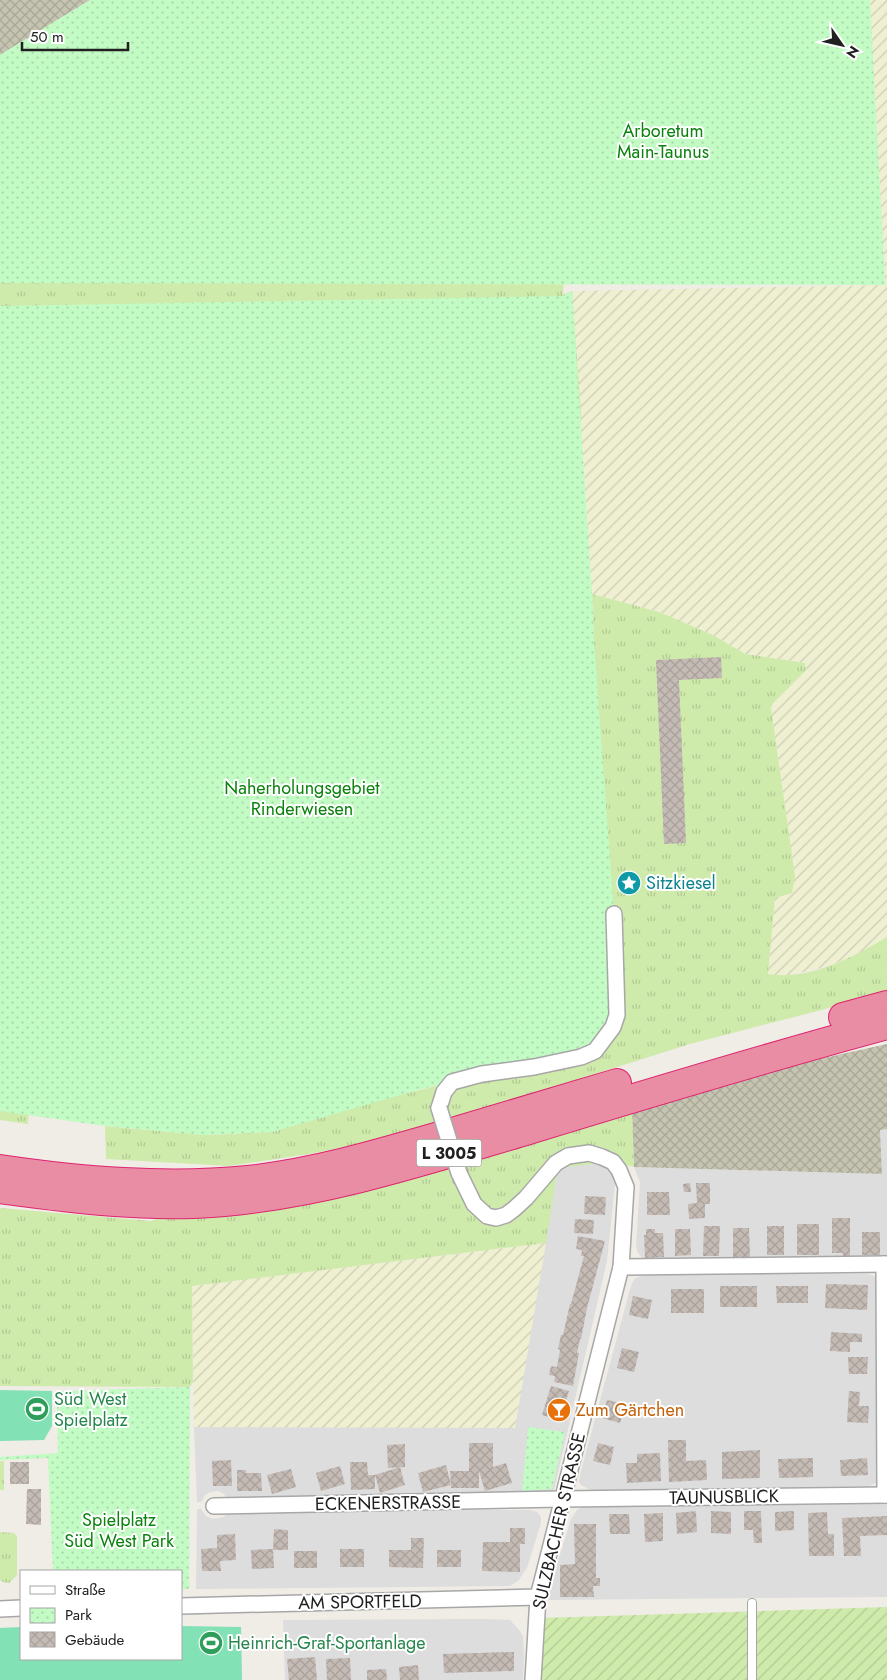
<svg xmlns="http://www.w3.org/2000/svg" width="887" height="1680" font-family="Jost,sans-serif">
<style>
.residential{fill:#dedddd}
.construction{fill:url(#construction-cross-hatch)}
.farmland{fill:url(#farmland-furrows)}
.grass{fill:url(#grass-tufts)}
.park{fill:url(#park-dots)}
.garden{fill:url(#garden-furrows)}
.pitch{fill:#83e1b6}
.building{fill:url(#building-cross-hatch)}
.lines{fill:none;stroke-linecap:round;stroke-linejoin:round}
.lane-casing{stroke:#a7a7a7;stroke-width:10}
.street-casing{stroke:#a7a7a7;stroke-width:18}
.highway-casing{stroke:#de2370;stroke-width:30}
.lane{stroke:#fff;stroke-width:8}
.street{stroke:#fff;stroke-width:15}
.highway{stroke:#e98da4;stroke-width:28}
.street-bridge-casing{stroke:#a7a7a7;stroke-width:18;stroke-linecap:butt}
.street-bridge{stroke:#fff;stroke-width:15}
.labels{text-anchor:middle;stroke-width:4;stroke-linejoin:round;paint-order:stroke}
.shield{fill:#fff;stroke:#636363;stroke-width:1}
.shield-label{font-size:16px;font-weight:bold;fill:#202020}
.park-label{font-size:18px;fill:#0a820c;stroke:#fff}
.culture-label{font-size:18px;fill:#0d838f;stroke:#fff;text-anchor:start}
.leisure-label{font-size:18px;fill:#27864d;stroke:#fff;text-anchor:start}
.food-label{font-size:18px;fill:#c56008;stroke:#fff;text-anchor:start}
.street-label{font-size:18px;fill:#202020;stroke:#fff}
</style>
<defs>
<pattern id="construction-cross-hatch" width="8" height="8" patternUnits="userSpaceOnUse" patternTransform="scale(1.25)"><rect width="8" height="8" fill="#c5c4b1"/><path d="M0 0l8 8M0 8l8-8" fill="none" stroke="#a9a898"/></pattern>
<pattern id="farmland-furrows" width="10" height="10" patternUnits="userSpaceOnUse" patternTransform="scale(1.25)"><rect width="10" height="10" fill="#efefd1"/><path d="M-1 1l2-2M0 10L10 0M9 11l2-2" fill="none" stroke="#cdcdb3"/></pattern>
<pattern id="grass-tufts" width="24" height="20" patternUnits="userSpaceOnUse" patternTransform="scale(1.25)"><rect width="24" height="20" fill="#cfebab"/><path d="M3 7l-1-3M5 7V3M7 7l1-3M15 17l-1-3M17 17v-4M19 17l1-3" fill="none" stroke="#b1c993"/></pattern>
<pattern id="park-dots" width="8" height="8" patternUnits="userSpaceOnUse" patternTransform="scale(1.25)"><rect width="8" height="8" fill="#c3fbc4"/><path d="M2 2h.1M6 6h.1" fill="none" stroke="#a7d7a8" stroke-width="1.8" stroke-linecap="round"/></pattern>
<pattern id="garden-furrows" width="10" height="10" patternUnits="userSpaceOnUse" patternTransform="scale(1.25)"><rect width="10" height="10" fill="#cfebab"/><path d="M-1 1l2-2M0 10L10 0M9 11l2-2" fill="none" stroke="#b1c993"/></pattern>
<pattern id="building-cross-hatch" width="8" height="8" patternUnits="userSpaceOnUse" patternTransform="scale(1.25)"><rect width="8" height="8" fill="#c5bbb5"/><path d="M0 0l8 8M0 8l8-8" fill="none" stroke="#a9a09b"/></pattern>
</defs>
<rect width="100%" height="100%" fill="#f0ece6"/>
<g class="residential">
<path d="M887 1129V1258L647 1261 642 1258 638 1253 636 1246 640 1182 634 1167 882 1174 880 1130Z"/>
<path d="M613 1162 619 1170 615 1183 607 1261 554 1490 552 1493 230 1503 224 1494 218 1491 210 1492 205 1495 201 1502H197L194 1427H515L558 1167Z"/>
<path d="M656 1274H868L874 1276 877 1279 878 1482 869 1486 591 1490 581 1485 579 1482 580 1475 630 1289 633 1281 636 1278 644 1275Z"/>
<path d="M887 1500V1597L546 1600 571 1519 577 1510 584 1506Z"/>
<path d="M197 1509H201L206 1516 213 1519 224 1517 229 1509 530 1510 537 1512 541 1517V1523L527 1568 518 1581 510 1586 196 1589Z"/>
<path d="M486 1619 510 1620 519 1630 523 1636 524 1656 523 1680H285L283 1620Z"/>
</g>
<g class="construction">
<path d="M0 0H90L0 55Z"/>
<path d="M887 1044V1129L880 1130 882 1174 634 1167 632 1113 788 1066Z"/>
</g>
<g class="farmland">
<path d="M870 0H887V937L854 957 817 969 785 976 768 975 775 898 795 876 771 708 773 703 806 670 805 663 745 654 713 635 659 612 592 594 572 291 885 285Z"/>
<path d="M546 1243 515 1428 194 1427 192 1286Z"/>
</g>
<g class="grass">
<path d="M568 200 563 295 572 291 581 413 578 562 594 641 592 594 659 612 713 635 745 654 805 663 806 670 773 703 771 708 795 876 792 893 775 898 768 974C808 981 854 957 887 937V993L690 1044 395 1137 309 1154 229 1166 106 1159 105 1126 204 1135 272 1132 379 1100 452 1082 31 1066 28 1124 0 1120V208Z"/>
<path d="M632 1113 634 1167 613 1162 558 1168 546 1243 192 1286 193 1382 190 1387 0 1386V1208L151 1221 166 1215 391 1179Z"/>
<rect x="0" y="1461" width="4" height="29"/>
<path d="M0 1532 14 1533 17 1536V1575L9 1583 3 1582 0 1580Z"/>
</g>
<g class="park">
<path d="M90 0H870L885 285 0 283V55Z"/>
<path d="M572 291 592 594 594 642 614 914 618 1010 595 1051 421 1089 272 1132 204 1135 105 1126 0 1111V306L563 296Z"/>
<path d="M190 1387 189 1589H181V1571H53L48 1458 0 1460V1457L58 1453 57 1391Z"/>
<path d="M528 1427 565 1432 552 1489 522 1491Z"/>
</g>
<path class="garden" d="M887 1607V1680H541L542 1618Z"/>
<g class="pitch">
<path d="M0 1390 52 1391V1426L44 1440 0 1441Z"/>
<path d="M181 1626 241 1627 242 1680H0V1628L21 1627V1659H181Z"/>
</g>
<g class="building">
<path d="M721 657 722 678 679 680 686 843 664 844 656 660Z"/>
<path d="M690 1183 691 1192H684L683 1184Z"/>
<path d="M696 1183H710V1204H705V1218L689 1219 688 1204 697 1203Z"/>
<path d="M647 1192H669L670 1215H647Z"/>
<path d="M585 1196 606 1197 605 1215 584 1214Z"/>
<path d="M832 1218H850V1257H843V1253H832Z"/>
<path d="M575 1219 594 1220 593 1234 574 1233Z"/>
<rect x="797" y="1224" width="22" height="31"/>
<path d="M704 1226H720L719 1256H703Z"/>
<rect x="767" y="1226" width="17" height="29"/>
<path d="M733 1228H749L750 1257H733Z"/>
<path d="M646 1229H655V1233H663L664 1257 645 1258 644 1235H646Z"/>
<path d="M675 1229H690L691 1255 675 1256Z"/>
<rect x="862" y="1232" width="18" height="23"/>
<path d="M578 1236 605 1241 587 1308 581 1339H580L577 1353H579L573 1386 554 1382 555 1376 549 1375 551 1366 557 1367 560 1350 558 1349 561 1335H563L570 1304H571L584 1256H581L582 1250 576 1249Z"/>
<path d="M826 1284 868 1285 867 1310 825 1308Z"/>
<rect x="720" y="1286" width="37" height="21"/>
<path d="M776 1286H808V1303H777Z"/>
<rect x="671" y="1289" width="33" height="24"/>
<path d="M633 1296 652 1300 648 1319 629 1315Z"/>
<path d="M831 1332 862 1334V1342H850V1352L830 1351Z"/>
<path d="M622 1348 639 1352 634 1372 617 1368Z"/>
<path d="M848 1357H868L867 1374H849Z"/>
<path d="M551 1386 569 1391 560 1420 542 1415Z"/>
<path d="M849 1391 860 1392 859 1406H869L868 1423 847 1422Z"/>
<path d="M607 1400 625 1404 620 1423 602 1418Z"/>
<path d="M668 1440H686V1461L706 1460 707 1480 669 1482Z"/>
<path d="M469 1443H493V1467L506 1463 512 1483 485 1491 479 1471V1488H451V1485L423 1492 418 1473 446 1465 451 1485 450 1471H469Z"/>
<path d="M598 1443 614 1447 610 1465 593 1461Z"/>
<path d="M405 1444V1467L388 1468 387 1445Z"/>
<path d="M760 1450V1478L722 1479V1452Z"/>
<path d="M660 1453 661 1481 627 1483 626 1463H637V1454Z"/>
<path d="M813 1458V1477L779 1478 778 1459Z"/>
<path d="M867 1458 868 1475 841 1476 840 1460Z"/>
<path d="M231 1460 232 1486H213L212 1461Z"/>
<rect x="10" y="1462" width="19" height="22"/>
<path d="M350 1462H367L368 1475H375V1489L351 1490Z"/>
<path d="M340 1466 345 1484 321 1491 316 1473Z"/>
<path d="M400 1467 405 1485 380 1493 375 1475Z"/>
<path d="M291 1469 296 1487 272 1494 267 1475Z"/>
<path d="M237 1470H246V1473H261L262 1491H237Z"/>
<path d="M27 1489H41V1525L26 1524Z"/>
<path d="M696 1511 697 1532 677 1534 676 1513Z"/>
<path d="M711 1511 731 1512V1534L711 1533Z"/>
<path d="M744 1511H761L762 1543H754L753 1530H744Z"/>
<path d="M794 1511V1530L775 1531V1512Z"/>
<path d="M827 1512 828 1534H834V1556H809L808 1513Z"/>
<path d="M663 1513V1541L645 1542 644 1514Z"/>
<path d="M609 1514H629L630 1534H610Z"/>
<path d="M887 1516V1535L860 1536 861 1556H844L842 1518Z"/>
<path d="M574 1524H596V1578H600V1586H593L594 1597H560V1565L575 1564Z"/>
<path d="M510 1528H525V1544H520V1572L482 1571 483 1542H510Z"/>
<path d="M274 1529 288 1530V1550H273Z"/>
<path d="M235 1534 236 1560 220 1561 221 1571H202L201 1549 217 1548V1535Z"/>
<path d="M411 1538H424L423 1568 389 1567V1550H411Z"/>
<path d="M273 1549 274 1568 252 1569 251 1550Z"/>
<rect x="340" y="1549" width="24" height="18"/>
<rect x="437" y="1550" width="24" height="17"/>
<rect x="294" y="1551" width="23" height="17"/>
<path d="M514 1652V1671L444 1673 443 1654Z"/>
<path d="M315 1657 317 1680H289L287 1659Z"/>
<path d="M350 1658 351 1680H327L326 1659Z"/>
<path d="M418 1665 419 1680H400L399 1667Z"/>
<path d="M386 1669 387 1680H367V1670Z"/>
</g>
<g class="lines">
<g class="lane-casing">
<path id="lane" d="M752 1603V1680"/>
</g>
<g class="street-casing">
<g id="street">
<path d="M439 1108 444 1092 452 1082 482 1074 534 1067 581 1057 595 1051 613 1027 617 1015 614 914"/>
<path d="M459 1173 474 1204 487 1216 496 1218 506 1215 514 1209 526 1198 556 1163 568 1156 589 1153 602 1157 613 1162 619 1170 626 1187 621 1267 538 1597 533 1680"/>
<path d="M884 1264 885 1495"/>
<path d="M621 1267 887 1264"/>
<path d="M214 1506 562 1499 887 1495"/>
<path d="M181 1606 538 1597"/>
<path d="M0 1609 21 1608"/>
</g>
</g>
<g class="highway-casing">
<g id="highway">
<path d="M843 1017 887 1005"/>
<path d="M0 1169C82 1181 165 1188 248 1180 312 1173 374 1155 436 1137 496 1119 556 1101 617 1083"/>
<path d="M0 1189C74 1199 149 1209 224 1202 326 1193 424 1161 522 1132 643 1095 765 1058 887 1025"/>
</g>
</g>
<use href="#lane" class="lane"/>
<use href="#street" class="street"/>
<use href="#highway" class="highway"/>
<g class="street-bridge-casing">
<path id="street-bridge" d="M439 1108 459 1173"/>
</g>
<use href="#street-bridge" class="street-bridge"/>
</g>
<defs>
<g id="sight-disc" transform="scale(1.25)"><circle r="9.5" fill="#0f9aa8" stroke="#fff"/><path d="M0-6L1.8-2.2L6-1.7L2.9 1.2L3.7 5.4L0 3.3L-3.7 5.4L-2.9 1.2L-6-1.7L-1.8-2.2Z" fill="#fff"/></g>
<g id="stadium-disc" transform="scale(1.25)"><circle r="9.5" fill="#2e9e5b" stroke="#fff"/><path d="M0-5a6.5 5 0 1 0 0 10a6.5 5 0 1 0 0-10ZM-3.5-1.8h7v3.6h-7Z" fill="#fff"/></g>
<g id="bar-disc" transform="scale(1.25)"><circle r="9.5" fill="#e8710a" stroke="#fff"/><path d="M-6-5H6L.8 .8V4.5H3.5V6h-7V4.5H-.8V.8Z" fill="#fff"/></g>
</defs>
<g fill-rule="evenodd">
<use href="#sight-disc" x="629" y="883"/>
<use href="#stadium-disc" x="37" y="1409"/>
<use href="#bar-disc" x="559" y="1410"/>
<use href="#stadium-disc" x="211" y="1643"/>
</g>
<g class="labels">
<rect class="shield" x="416.5" y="1139.5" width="65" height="27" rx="4"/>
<g class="shield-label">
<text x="449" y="1159">L 3005</text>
</g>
<g class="park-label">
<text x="663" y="137">Arboretum<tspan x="663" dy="21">Main-Taunus</tspan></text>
<text x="302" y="794">Naherholungsgebiet<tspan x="302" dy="21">Rinderwiesen</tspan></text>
<text x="119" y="1526">Spielplatz<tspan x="119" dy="21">Süd West Park</tspan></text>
</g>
<g class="culture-label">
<text x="646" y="889">Sitzkiesel</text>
</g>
<g class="leisure-label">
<text x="54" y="1405">Süd West<tspan x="54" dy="21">Spielplatz</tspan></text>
<text x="228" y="1649">Heinrich-Graf-Sportanlage</text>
</g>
<g class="food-label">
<text x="576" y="1416">Zum Gärtchen</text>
</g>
<g class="street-label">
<text transform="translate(724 1497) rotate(-1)" y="6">TAUNUSBLICK</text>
<text transform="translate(388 1503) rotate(-1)" y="6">ECKENERSTRASSE</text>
<text transform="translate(559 1521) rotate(-77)" y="6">SULZBACHER STRASSE</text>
<text transform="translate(360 1602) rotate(-1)" y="6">AM SPORTFELD</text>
</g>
</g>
<rect x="20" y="1570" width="162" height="90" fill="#ffffff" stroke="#a6a6a6"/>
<rect x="30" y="1586" width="25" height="8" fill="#ffffff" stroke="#a6a6a6"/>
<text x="65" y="1595" font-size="15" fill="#202020">Straße</text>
<rect x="30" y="1608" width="25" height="15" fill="url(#park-dots)" stroke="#a6a6a6"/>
<text x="65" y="1620" font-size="15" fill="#202020">Park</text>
<rect x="30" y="1632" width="25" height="15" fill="url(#building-cross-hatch)" stroke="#a6a6a6"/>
<text x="65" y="1645" font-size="15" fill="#202020">Gebäude</text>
<g transform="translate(842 45) rotate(124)" stroke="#ffffff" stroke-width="4" paint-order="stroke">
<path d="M0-4L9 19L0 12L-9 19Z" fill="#202020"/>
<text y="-8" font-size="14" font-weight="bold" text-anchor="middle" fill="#202020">N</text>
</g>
<path d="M22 42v8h106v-8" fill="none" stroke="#202020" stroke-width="2.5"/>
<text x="30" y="42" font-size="15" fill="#202020" stroke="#ffffff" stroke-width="4" paint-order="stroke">50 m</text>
</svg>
